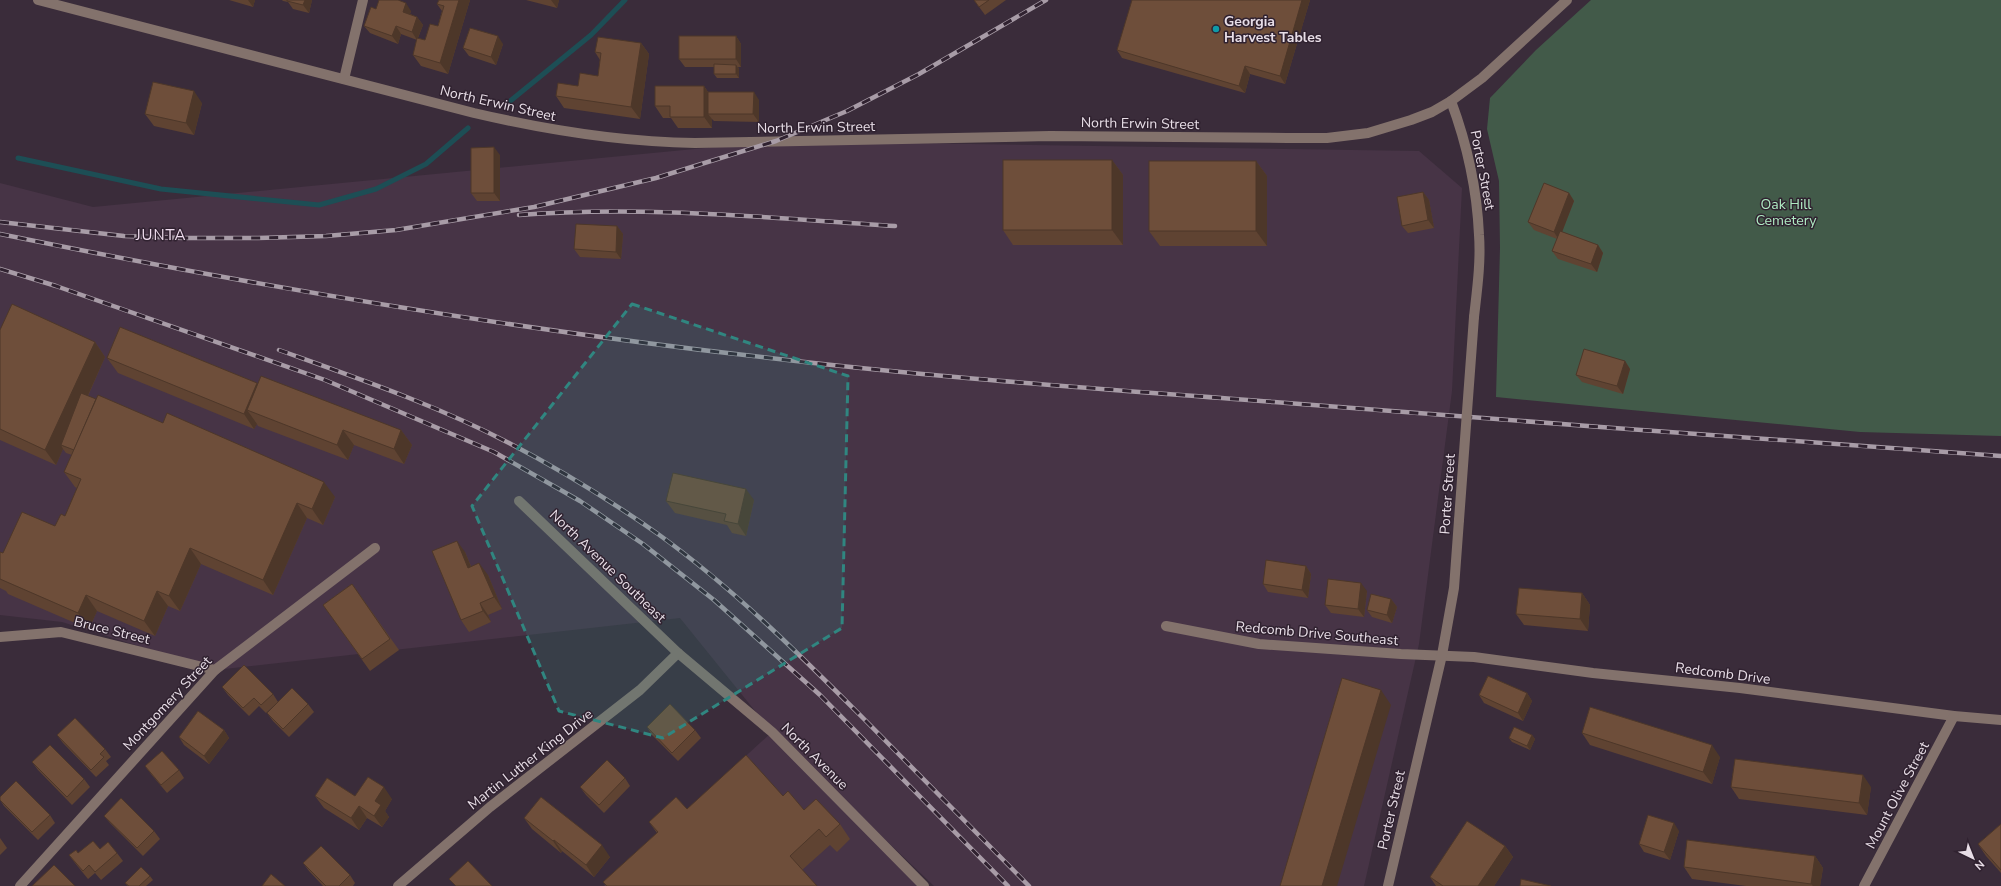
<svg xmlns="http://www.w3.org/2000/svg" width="2001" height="886" font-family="'Nunito Sans',sans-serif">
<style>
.built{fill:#473446}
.green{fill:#425a49}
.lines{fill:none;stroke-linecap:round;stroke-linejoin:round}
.stream{stroke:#1d4e55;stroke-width:5}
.minor{stroke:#83726c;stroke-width:10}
.rail-casing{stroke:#a89ca7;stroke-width:4.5}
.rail{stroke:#302230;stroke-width:3;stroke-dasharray:9;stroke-linecap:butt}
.minor-bridge{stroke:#83726c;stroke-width:10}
.wall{fill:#5f4332}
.shaded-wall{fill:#4d3729}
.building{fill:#6e4e3a;stroke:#4d3729}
.marked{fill:#308680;fill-opacity:0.2;stroke:#308680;stroke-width:3;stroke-dasharray:8 5;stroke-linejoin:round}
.culture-dot{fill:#0f9aa8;stroke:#302230;stroke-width:1.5}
.labels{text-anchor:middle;stroke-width:3;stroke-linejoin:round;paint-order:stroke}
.poi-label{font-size:14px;font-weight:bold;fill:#e8dee7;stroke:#302230;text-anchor:start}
.street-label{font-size:14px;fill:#e8dee7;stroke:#302230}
.park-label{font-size:14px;fill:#afebc3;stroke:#302230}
.neighbourhood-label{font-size:15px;letter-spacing:1px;fill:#f0ddef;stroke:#302230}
</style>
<rect width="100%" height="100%" fill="#3a2c3a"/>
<path class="built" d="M776 141 1419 151 1462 188 1452 391 1419 644 1364 886H934L785 744 924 886H604L772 732 680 618 215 670 62 622 0 615V183L93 207Z"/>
<path class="green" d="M1591 0H2001V436L1860 432 1496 397 1500 248 1499 181 1487 129 1490 98 1536 50Z"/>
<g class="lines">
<g class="stream">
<path d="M509 102 591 35 625 0"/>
<path d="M18 158 161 189 319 205 376 189 426 164 468 128"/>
</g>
<g class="minor">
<path d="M38 0 474 113C547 130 619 142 695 143L1050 136 1287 138H1327L1368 133 1411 120 1432 112 1451 101 1482 78 1567 0"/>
<path d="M344 79 363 0"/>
<path d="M1451 101C1467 144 1477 189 1479 235 1481 262 1477 290 1474 317"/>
<path d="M519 501 678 653 772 732 924 886"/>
<path d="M1166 626 1259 644 1401 654 1474 657 1593 673 1740 688 1954 716 2001 720"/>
<path d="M0 637 61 632 215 670"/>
<path d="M20 886 215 670 375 548"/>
<path d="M398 886 490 807 640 690 678 653"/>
<path d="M1388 886 1442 655 1454 588 1459 520"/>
<path d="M1864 886 1954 716"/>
</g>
<g class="rail-casing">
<g id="rail">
<path d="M519 215C644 205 770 218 895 226"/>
<path d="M0 222 124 236 184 238H258L326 236 396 230 534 207 656 178 776 141 847 111 919 74 1046 0"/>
<path d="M0 234C255 286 511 329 770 358 937 378 1106 389 1274 402 1516 421 1759 439 2001 456"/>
<path d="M0 269 56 286 325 380 494 452 580 501 643 544 714 600 820 695 1008 886"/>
<path d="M279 350C357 378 436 405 509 443 561 470 611 501 658 534 733 588 798 653 864 719 919 775 974 830 1029 886"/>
</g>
</g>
<use href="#rail" class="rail"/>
<path class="minor-bridge" d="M1459 520 1474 317"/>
</g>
<g class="wall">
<path d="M229 0H255L253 7Z"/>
<path d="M282 0H312L309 13 293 9 288 2 283 1Z"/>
<path d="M470 0 448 74 421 66 413 55 417 40 401 34 398 44 370 33 364 26 376 9 411 11 410 14 417 17 423 25 418 38 425 40 438 26 442 11 437 4Z"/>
<path d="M526 0H559L557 8Z"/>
<path d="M974 0H1006L985 15Z"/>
<path d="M1310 0 1285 84 1250 74 1245 93 1122 58 1117 50Z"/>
<path d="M736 36 741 44V67H738L739 69V78H717L714 74V67H685L679 59Z"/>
<path d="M641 43 649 54 640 119 564 108 556 96 578 86 598 76 600 60 595 52Z"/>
<path d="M503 44 496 65 469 56 463 48Z"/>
<path d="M704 86 708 92 759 100V122L714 121 712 119V128H678L671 118H663L655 106Z"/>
<path d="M202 103 194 135 154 126 145 114Z"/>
<path d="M500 155V201H477L471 193Z"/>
<path d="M1112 160 1123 175V245H1013L1003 230Z"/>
<path d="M1256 161 1267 176V246H1160L1149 231Z"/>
<path d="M1423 192 1429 200 1434 228 1408 233 1402 226Z"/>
<path d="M1569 193 1574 201 1562 232 1598 245 1603 253 1597 272 1558 259 1552 251 1557 239 1534 230 1528 222Z"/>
<path d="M617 226 623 234 621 259 580 257 574 249Z"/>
<path d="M0 330 95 342 105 357 88 396 335 497 323 525 307 518 273 595 201 564 180 611 168 606 155 636 97 611 89 629 8 594 6 591 0 588V552L3 553 55 526 65 516 77 488 75 487 64 472 72 455 66 453 63 449 56 465 0 440Z"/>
<path d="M107 358 257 383 258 384 401 430 412 445 404 464 354 445 348 460 258 426 257 424 254 429 118 373Z"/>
<path d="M1625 361 1630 369 1623 394 1582 382 1576 375Z"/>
<path d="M754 500 746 536 732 533 727 525 675 513 666 501Z"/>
<path d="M465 552 471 566 488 575 502 609 488 615 491 622 469 632 461 620Z"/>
<path d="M1306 566 1311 574 1308 598 1268 592 1263 584Z"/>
<path d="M352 584 399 650 370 671 323 605Z"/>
<path d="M1367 591 1364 617 1331 613 1325 605Z"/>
<path d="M1582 593 1590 605 1588 631 1524 625 1516 614Z"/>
<path d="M1391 599 1397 607 1392 623 1372 617 1367 610Z"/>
<path d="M222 687 273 694 278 702 266 713 259 706 249 716 228 695Z"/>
<path d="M1527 693 1532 701 1523 721 1484 703 1479 695Z"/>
<path d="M308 704 314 712 289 737 273 721 267 713Z"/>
<path d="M647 727 695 730 701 738 678 761 652 735Z"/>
<path d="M224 730 229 738 209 764 184 745 179 737Z"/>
<path d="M1582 733 1720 757 1712 784 1590 745Z"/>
<path d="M57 735 105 749 111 757 106 761 109 765 96 777 63 743Z"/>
<path d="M1532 735 1535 739 1530 750 1512 742 1509 738Z"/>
<path d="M32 762 84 779 90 787 72 805 38 770Z"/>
<path d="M145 766 179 770 184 778 167 793 151 774Z"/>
<path d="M625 778 630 786 604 813 586 795 580 787Z"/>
<path d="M1731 787H1871L1867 815 1739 799Z"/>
<path d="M315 796H355L392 799 385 811 389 817 382 827 367 818 359 830 324 808Z"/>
<path d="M783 796 804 810 840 824 850 839 837 852 830 845 802 870 817 886H606L603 882 657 833 649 822 687 809Z"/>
<path d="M0 797 50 815 55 823 38 840 4 806 0 800Z"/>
<path d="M104 816 154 831 160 839 143 856 110 823Z"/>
<path d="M524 818 610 857 594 877 562 851 561 853 532 829Z"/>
<path d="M2001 824V873L1986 856 1978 844Z"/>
<path d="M1679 831 1670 860 1644 852 1639 844Z"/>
<path d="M0 838 7 848 0 855Z"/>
<path d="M1505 846 1513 857 1494 886H1436L1430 877Z"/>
<path d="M78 853H117L123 861 101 880 95 873 88 879 75 863 69 855Z"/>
<path d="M1815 856 1823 868 1820 886H1746L1692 879 1684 867Z"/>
<path d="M303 863 350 875 355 883 353 886H323L309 871Z"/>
<path d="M150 876 153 880 146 886H128L125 883Z"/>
</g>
<g class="shaded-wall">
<path d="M248 0H255L253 7Z"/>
<path d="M305 0H312L309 13 303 5Z"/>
<path d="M459 0H470L448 74 440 63Z"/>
<path d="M551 0H559L557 8Z"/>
<path d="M1302 0H1310L1285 84 1280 76Z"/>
<path d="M406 3 411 11 408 20 403 12Z"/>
<path d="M417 17 423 25 417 40 412 32Z"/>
<path d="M396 26 401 34 398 44 392 36Z"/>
<path d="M498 36 503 44 496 65 491 57Z"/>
<path d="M736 36 741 44V67L736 59Z"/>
<path d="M641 43 649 54 640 119 631 107Z"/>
<path d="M736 65 739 69V78L736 74Z"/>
<path d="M1245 66 1250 74 1245 93 1239 86Z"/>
<path d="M704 86 712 98 708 114 712 119V128L704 117Z"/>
<path d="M194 91 202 103 194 135 186 123Z"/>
<path d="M754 92 759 100V122L753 114Z"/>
<path d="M494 147 500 155V201L494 193Z"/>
<path d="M1112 160 1123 175V245L1112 230Z"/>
<path d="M1256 161 1267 176V246L1256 231Z"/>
<path d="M1423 192 1429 200 1434 228 1428 220Z"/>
<path d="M1569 193 1574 201 1559 240 1554 232Z"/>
<path d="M617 226 623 234 621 259 616 252Z"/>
<path d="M1598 245 1603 253 1597 272 1591 264Z"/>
<path d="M95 342 105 357 65 447 61 445 63 449 56 465 45 450Z"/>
<path d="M1625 361 1630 369 1623 394 1617 386Z"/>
<path d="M257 383 267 398 247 410 257 424 254 429 244 414Z"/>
<path d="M343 430 354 445 348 460 337 445Z"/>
<path d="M401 430 412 445 404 464 394 449Z"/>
<path d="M324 482 335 497 323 525 312 509Z"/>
<path d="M746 489 754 500 746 536 738 524Z"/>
<path d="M297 503 307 518 273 595 263 580Z"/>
<path d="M457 541 465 552 476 579 468 568Z"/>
<path d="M190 548 201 564 180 611 169 596Z"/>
<path d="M479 563 488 575 502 609 494 597Z"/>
<path d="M1306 566 1311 574 1308 598 1302 590Z"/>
<path d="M1361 583 1367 591 1364 617 1358 609Z"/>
<path d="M157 591 168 606 155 636 144 621Z"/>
<path d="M1582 593 1590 605 1588 631 1580 619Z"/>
<path d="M86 595 97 611 89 629 78 613Z"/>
<path d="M1391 599 1397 607 1392 623 1387 615Z"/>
<path d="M480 603 488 615 491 622 483 611Z"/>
<path d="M1381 690 1391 705 1337 886H1322Z"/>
<path d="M1527 693 1532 701 1523 721 1518 713Z"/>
<path d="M224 730 229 738 209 764 204 756Z"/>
<path d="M1532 735 1535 739 1530 750 1527 746Z"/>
<path d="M1712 745 1720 757 1712 784 1703 772Z"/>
<path d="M1863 775 1871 787 1867 815 1859 803Z"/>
<path d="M384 787 392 799 385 811 389 817 382 827 374 816 375 801Z"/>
<path d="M359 806 367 818 359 830 351 818Z"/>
<path d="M1674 823 1679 831 1670 860 1664 852Z"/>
<path d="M554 840 562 851 561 853 553 841Z"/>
<path d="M602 845 610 857 594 877 586 865Z"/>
<path d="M1505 846 1513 857 1494 886H1478Z"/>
<path d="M1815 856 1823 868 1820 886H1813L1811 884Z"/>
</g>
<g class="building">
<path d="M287 0H305L303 5 287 1Z"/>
<path d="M379 0H398L406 3 403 12 417 17 412 32 396 26 392 36 364 26 371 7 376 9Z"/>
<path d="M439 0H459L440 63 413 55 417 38 425 40 430 24 438 26 444 6 437 4Z"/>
<path d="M974 0H989L979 7Z"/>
<path d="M1132 0H1302L1280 76 1245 66 1239 86 1117 50Z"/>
<path d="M470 28 498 36 491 57 463 48Z"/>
<rect x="679" y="36" width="57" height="23"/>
<path d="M598 37 641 43 631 107 556 96 558 83 578 86 580 73 598 76 601 53 595 52Z"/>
<path d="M714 64 736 65V74H714Z"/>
<path d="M153 82 194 91 186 123 145 114Z"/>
<path d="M655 86H704V117H670V106H655Z"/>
<path d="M708 92H754L753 114H708Z"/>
<path d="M494 147V193H471V148Z"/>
<rect x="1003" y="160" width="109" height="70"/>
<rect x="1149" y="161" width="107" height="70"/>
<path d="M1544 183 1569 193 1554 232 1528 222Z"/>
<path d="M1423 192 1428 220 1402 226 1397 197Z"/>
<path d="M576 224 617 226 616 252 574 249Z"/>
<path d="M1560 231 1598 245 1591 264 1552 251Z"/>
<path d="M12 304 95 342 45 450 0 429V330Z"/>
<path d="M120 327 257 383 244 414 107 358Z"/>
<path d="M1584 349 1625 361 1617 386 1576 375Z"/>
<path d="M261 376 401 430 394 449 343 430 337 445 247 410Z"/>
<path d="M81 393 96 399 74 450 61 445Z"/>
<path d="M98 395 163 423 167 413 324 482 312 509 297 503 263 580 190 548 169 596 157 591 144 621 86 595 78 613 0 579V552L3 553 22 512 55 526 61 514 65 516 81 479 64 472Z"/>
<path d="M673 473 746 489 738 524 724 521 726 514 666 501Z"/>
<path d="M457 541 468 568 479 563 494 597 480 603 483 611 461 620 432 551Z"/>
<path d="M1266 560 1306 566 1302 590 1263 584Z"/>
<path d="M1328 579 1361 583 1358 609 1325 605Z"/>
<path d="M352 584 390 639 362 659 323 605Z"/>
<path d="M1519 588 1582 593 1580 619 1516 614Z"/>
<path d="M1371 594 1391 599 1387 615 1367 610Z"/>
<path d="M244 665 273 694 261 705 254 698 243 708 222 687Z"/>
<path d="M1488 676 1527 693 1518 713 1479 695Z"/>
<path d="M1342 678 1381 690 1322 886H1280Z"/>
<path d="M292 688 308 704 283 729 267 713Z"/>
<path d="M670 704 695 730 672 753 647 727Z"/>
<path d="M1590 707 1712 745 1703 772 1582 733Z"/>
<path d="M198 711 224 730 204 756 179 737Z"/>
<path d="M75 718 105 749 100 754 104 757 91 770 57 735Z"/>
<path d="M1514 727 1532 735 1527 746 1509 738Z"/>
<path d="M50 745 84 779 67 797 32 762Z"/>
<path d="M162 751 179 770 161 785 145 766Z"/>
<path d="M746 755 783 796 788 791 804 810 816 799 840 824 826 837 819 829 790 856 817 886H607L603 882 658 832 649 822 676 797 687 809Z"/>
<path d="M1735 759 1863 775 1859 803 1731 787Z"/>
<path d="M607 760 625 778 599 805 580 787Z"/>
<path d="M368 777 384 787 375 801 381 805 374 816 359 806 351 818 315 796 327 778 355 796Z"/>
<path d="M16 781 50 815 32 832 0 800V797Z"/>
<path d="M541 797 602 845 586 865 554 840 553 841 524 818Z"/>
<path d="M121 798 154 831 137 848 104 816Z"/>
<path d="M1648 815 1674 823 1664 852 1639 844Z"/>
<path d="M1467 821 1505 846 1478 886H1443L1430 877Z"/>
<path d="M2001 824V870L1978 844Z"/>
<path d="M1687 840 1815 856 1811 884 1684 867Z"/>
<path d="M93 841 100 849 108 842 117 853 95 872 89 865 83 871 69 855 76 850 78 853Z"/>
<path d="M321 846 350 875 339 886H326L303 863Z"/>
<path d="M468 861 492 886H456L449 879Z"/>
<path d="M54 865 75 886H32Z"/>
<path d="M141 867 150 876 139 886H129L125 883Z"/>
<path d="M271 874 285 886H262Z"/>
<path d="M1521 879 1551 886H1520Z"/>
</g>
<path class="marked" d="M632 304 848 376 842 628 663 738 559 711 472 506Z"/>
<circle class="culture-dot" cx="1216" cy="29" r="4"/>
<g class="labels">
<g class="poi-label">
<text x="1224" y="26">Georgia<tspan x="1224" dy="16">Harvest Tables</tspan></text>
</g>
<g class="street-label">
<text transform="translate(498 103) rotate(13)" y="5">North Erwin Street</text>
<text transform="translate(1140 123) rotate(1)" y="5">North Erwin Street</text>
<text transform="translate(816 127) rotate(-1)" y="5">North Erwin Street</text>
<text transform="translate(1483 170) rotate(79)" y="5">Porter Street</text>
<text transform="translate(1447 494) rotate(-86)" y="5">Porter Street</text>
<text transform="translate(608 566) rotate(44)" y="5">North Avenue Southeast</text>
<text transform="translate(112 630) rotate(14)" y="5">Bruce Street</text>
<text transform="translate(1317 633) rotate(5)" y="5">Redcomb Drive Southeast</text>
<text transform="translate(1723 673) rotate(7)" y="5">Redcomb Drive</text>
<text transform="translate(167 703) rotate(-47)" y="5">Montgomery Street</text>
<text transform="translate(815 756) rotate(45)" y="5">North Avenue</text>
<text transform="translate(530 759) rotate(-38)" y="5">Martin Luther King Drive</text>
<text transform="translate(1897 795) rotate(-62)" y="5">Mount Olive Street</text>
<text transform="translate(1391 810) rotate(-77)" y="5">Porter Street</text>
</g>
<g class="park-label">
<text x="1786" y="209">Oak Hill<tspan x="1786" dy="16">Cemetery</tspan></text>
</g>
<g class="neighbourhood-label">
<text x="161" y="240">JUNTA</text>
</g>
</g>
<g transform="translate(1973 858) rotate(137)" stroke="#302230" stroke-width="3" paint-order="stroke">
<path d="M0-3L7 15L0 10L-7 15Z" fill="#e8dee7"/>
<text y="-6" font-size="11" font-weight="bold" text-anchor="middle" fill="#e8dee7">N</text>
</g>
</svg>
